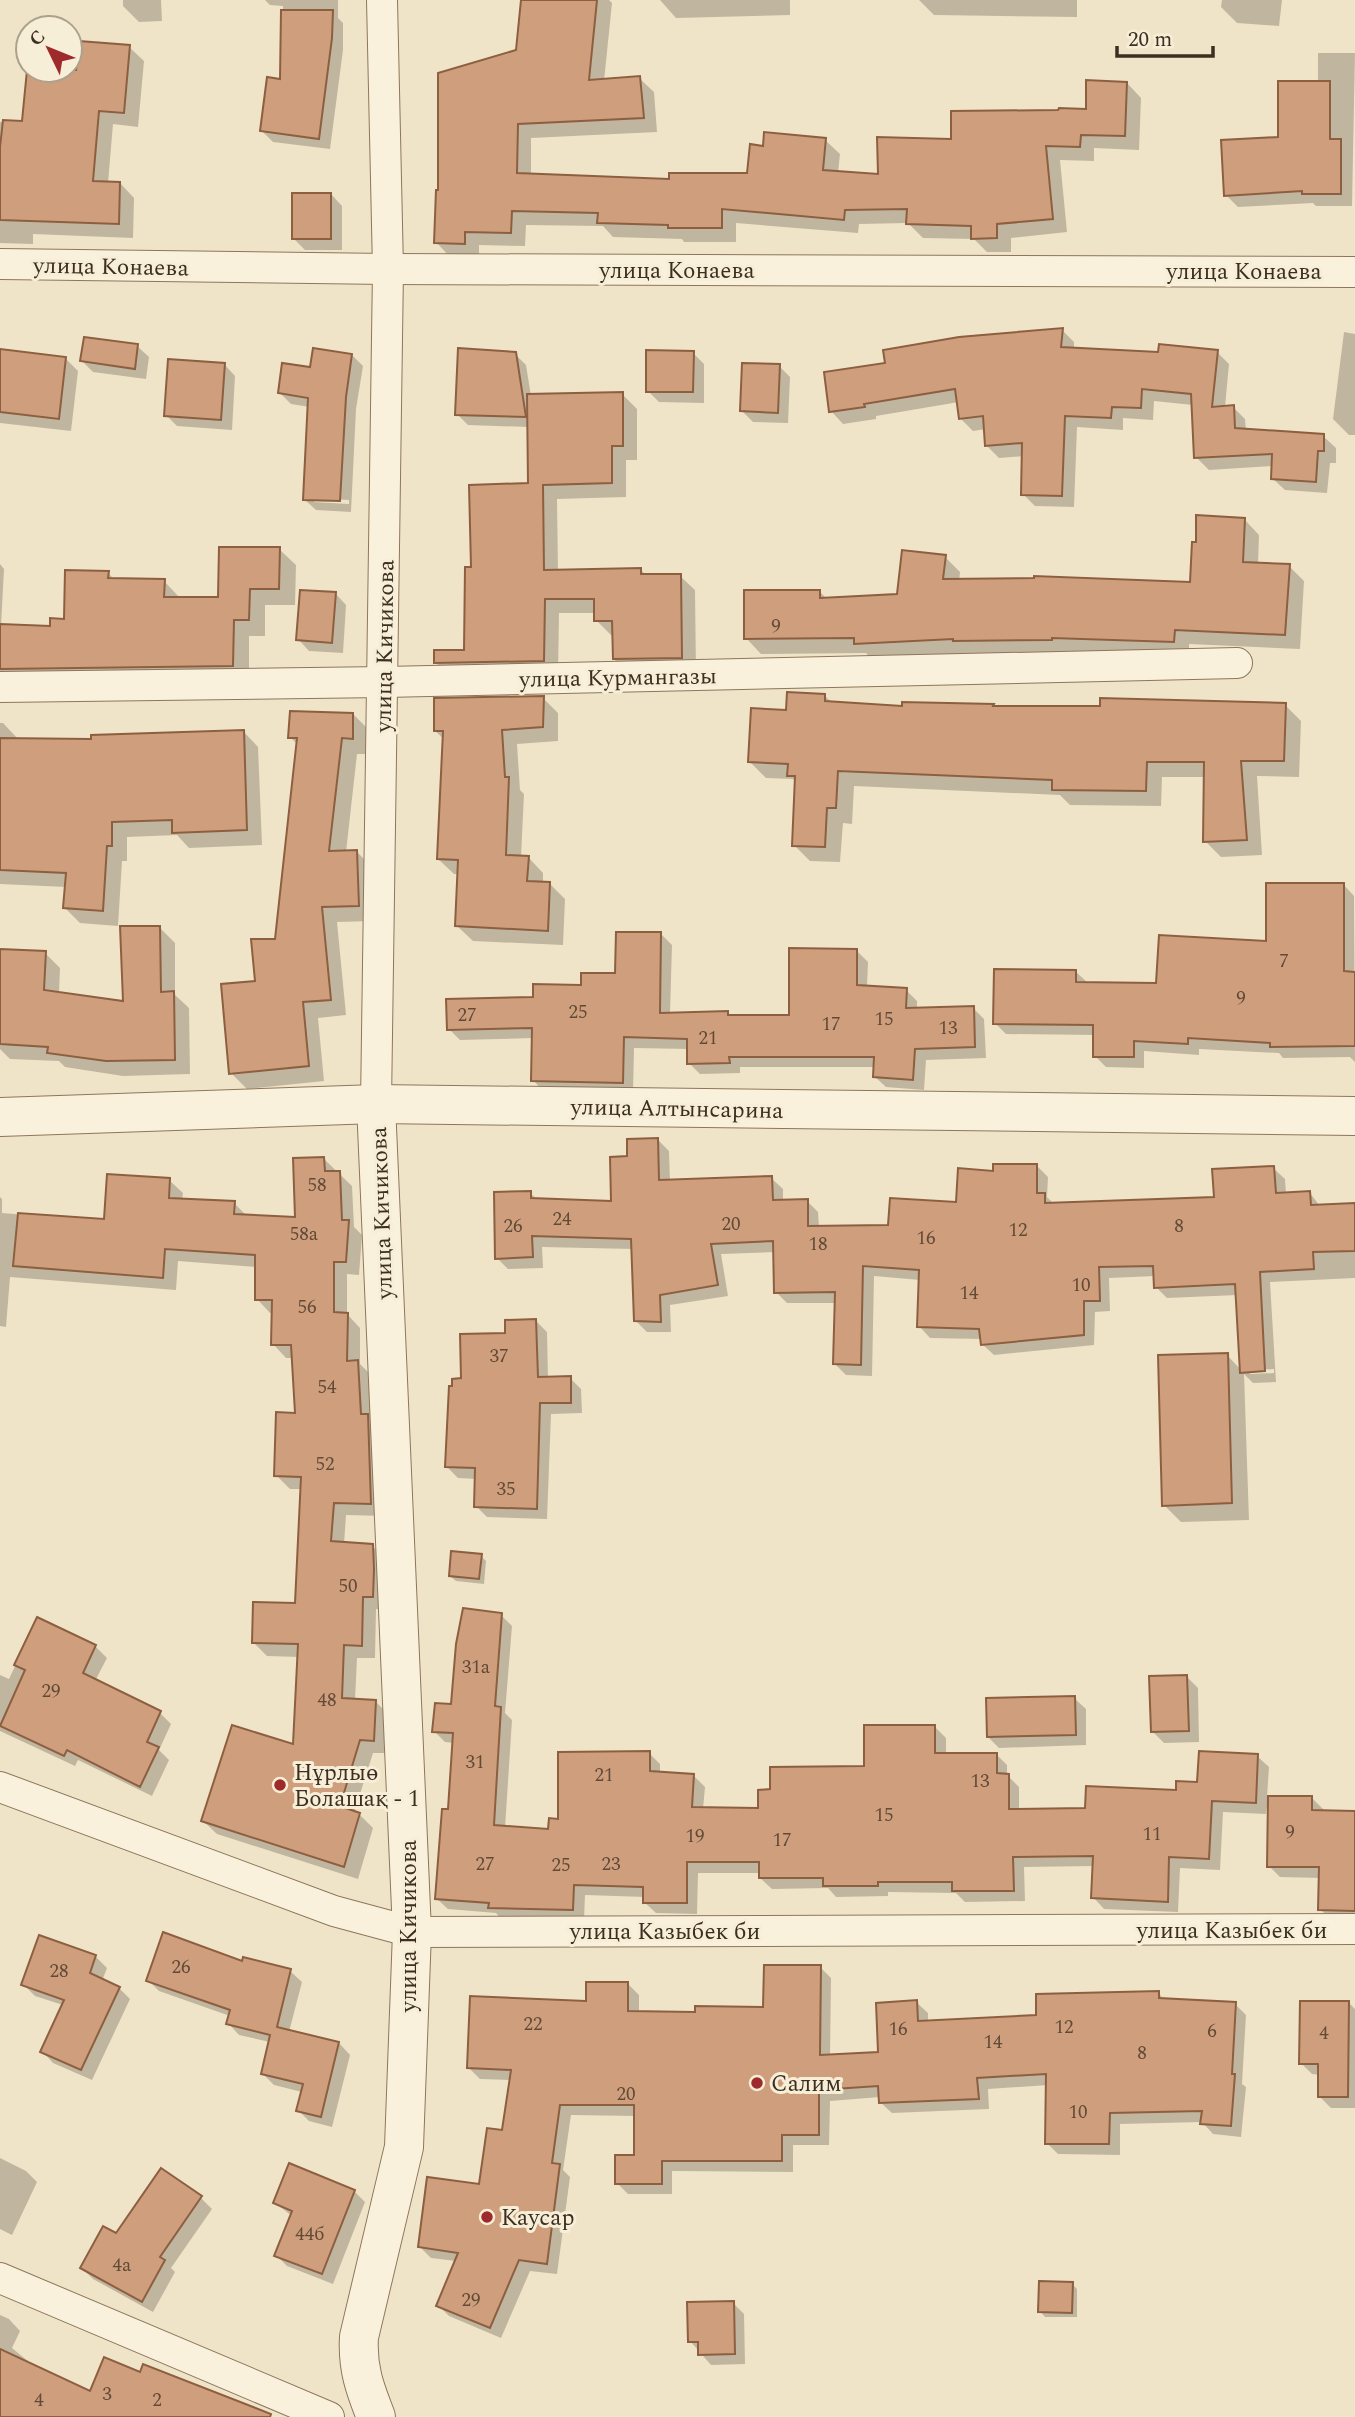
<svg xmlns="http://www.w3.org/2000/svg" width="1355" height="2417" font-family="Spectral,serif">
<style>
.shadow{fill:#0003;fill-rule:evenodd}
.building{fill:#cf9f7d;stroke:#8d5f41;stroke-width:2}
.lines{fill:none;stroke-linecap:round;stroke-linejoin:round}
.minor-casing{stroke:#8d765c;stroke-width:32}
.tertiary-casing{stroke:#8d765c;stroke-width:40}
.minor{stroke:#faf1dc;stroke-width:30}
.tertiary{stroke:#faf1dc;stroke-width:38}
.poi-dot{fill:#9e2a2b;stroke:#f7eed8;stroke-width:2.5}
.labels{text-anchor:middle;stroke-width:6;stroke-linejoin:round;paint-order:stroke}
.number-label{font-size:19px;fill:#624a37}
.street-label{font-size:23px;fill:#3d2e20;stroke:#f7eed8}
.poi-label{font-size:23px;fill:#3d2e20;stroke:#f7eed8;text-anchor:start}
</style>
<rect width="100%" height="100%" fill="#f0e4c8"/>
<g class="shadow">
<path d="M123 0H161L162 21 139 22 123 6Z"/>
<path d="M265 0H338V18L343 23V50L330 149 273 142 262 131 281 81 283 6 270 5Z"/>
<path d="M522 0H609L612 3 604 81 639 78 654 92 657 132 531 138V175L670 181 749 175 765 148 825 140 840 154 838 173 879 176 953 141 1088 111 1127 83 1141 98 1139 150 1094 148V161L1060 160 1067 232 1011 238V252H987L974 239 923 238 908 223 859 224 858 233 736 223V242H684L682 239 613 237 603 226 526 225 525 246 479 245V257H450L436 242 517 51Z"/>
<path d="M660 0H790V15L676 18Z"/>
<path d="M919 0H1077V17L934 15Z"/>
<path d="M1222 0H1282L1279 26 1237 23 1221 7Z"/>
<path d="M129 47 144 61 138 127 113 124 108 183H120L134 198 133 238 33 234V244L0 243V122H23L29 70H70V50Z"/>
<path d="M1318 53H1355L1352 206H1316L1313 203 1238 207 1226 195 1279 139 1318 83Z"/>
<path d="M331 194 342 206V250H305L294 239Z"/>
<path d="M1062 330 1074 342V349L1160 354 1217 352 1229 364 1225 407H1233L1245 419 1246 431 1323 436 1336 448V463H1330L1327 493 1285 490 1272 478 1273 466 1209 470 1196 457 1193 405 1154 401 1153 420 1123 418V430L1077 427 1074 507 1035 506 1023 494 1024 456 999 458 987 446 986 429 973 431 961 419 959 402 876 416V419L843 424 831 411 887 364Z"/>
<path d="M1344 332 1355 334V435H1349L1333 419Z"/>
<path d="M137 346 149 357 146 379 93 372 82 361Z"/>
<path d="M0 351 65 358 78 371 71 431 0 423Z"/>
<path d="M693 353 704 364V403L659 402 648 391Z"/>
<path d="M515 354 526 365 531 396 622 394 637 409V460H626V497L557 499 558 572 641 570 647 576H680L695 590 696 672 629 674 614 659V635H611L596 620V613H559L558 675 451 677 436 663 466 652 472 569 529 485V427L468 425 457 414Z"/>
<path d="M352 355 363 366 356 409 351 512 316 510 304 499 310 407 291 404 280 393 312 369ZM314 498 349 500V504L314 502Z"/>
<path d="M224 364 235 376 232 430 177 426 166 415Z"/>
<path d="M779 366 790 377 788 423 753 422 742 411Z"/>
<path d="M1244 519 1259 535 1258 564 1289 566 1304 581 1300 649 1189 644V656H970L968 654 871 659 866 653 761 654 746 638 819 591 827 599 899 596 945 557 960 572 959 581 1192 583Z"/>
<path d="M279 549 296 565 295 605H265V636H249V682L0 690V564L4 569 1 626 52 628 66 621 108 573 115 580 164 581 180 598 220 599Z"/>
<path d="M335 593 346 605 343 653 309 651 298 639Z"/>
<path d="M824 695 832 703 903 708 1285 705 1301 721 1299 777 1257 776 1262 855 1221 857 1205 841 1206 777H1162L1161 806 1070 805 1060 795 854 786 852 824 843 823 840 862 810 861 794 845 796 782 793 779 766 778 750 762 788 712Z"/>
<path d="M543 698 558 713V741L517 744 520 790 524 794 521 857H528L543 873V884H550L565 899 563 945 473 941 457 926 460 874H454L438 859 445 740 435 731Z"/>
<path d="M353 714 369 730 368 754H357L346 852 356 851 372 867 374 921 337 922 346 1015 318 1018 324 1081 247 1089 231 1073 257 983 277 941 298 745 290 737Z"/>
<path d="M0 723H3L19 740 93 741 243 731 258 747 262 845 189 848 177 835 127 837V861H122L118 926 80 923 65 908 66 887 0 884Z"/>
<path d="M1343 884 1354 896 1355 1062 1350 1057 1283 1058 1279 1053 1199 1049V1055L1144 1051V1068L1106 1067 1095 1056V1035L1006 1034 995 1023 1075 971 1088 983 1158 984 1268 943Z"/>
<path d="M159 927 175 943V995L189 1008 190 1074 123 1076 65 1067 59 1061 10 1059 0 1049V951L45 953 60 968 59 994 125 1003Z"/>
<path d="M661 934 672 945 670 1014 727 1012 732 1017H790L857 951 868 962 867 987 906 990 917 1001V1010L973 1008 984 1019 986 1058 926 1060 924 1090 886 1087 874 1076 875 1067H740V1073L700 1074 689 1063V1049L634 1048 633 1093 544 1092 533 1080 534 1038 460 1040 449 1029 535 999 583 987 617 975Z"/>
<path d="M658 1140 669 1151 670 1182 771 1178 783 1189V1201H807L818 1212 819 1227 889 1226 957 1204 995 1173 1037 1166 1048 1177 1047 1197 1055 1205 1216 1198 1273 1168 1285 1179 1286 1194 1309 1192 1320 1206 1355 1204V1278L1270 1282 1276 1382 1253 1383 1244 1374 1249 1520 1181 1522 1164 1505 1227 1355 1241 1370 1238 1295 1167 1298 1156 1287V1276L1109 1278 1110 1311 1095 1312 1094 1345 994 1355 982 1344V1339L930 1338 919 1326 920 1280 874 1276 872 1376 846 1375 835 1364 837 1303H787L776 1292 775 1252 721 1254 728 1296 670 1305 671 1332H647L635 1320 633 1249 542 1247 543 1268 508 1269 497 1258 530 1193 538 1200 613 1202 629 1158ZM1274 1369V1373L1250 1374V1370Z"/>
<path d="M324 1159 352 1186 354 1227 362 1235 359 1275 347 1274V1314L360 1328V1364L371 1375 384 1516 346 1515 344 1544 372 1546 386 1559V1610L376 1609 375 1658H357L355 1700 375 1701 389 1715 386 1753H373L354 1813 360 1815 373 1828 358 1879 217 1834 203 1821 295 1746 299 1657 267 1656 254 1643 296 1605 302 1489H290L276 1475 297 1415 293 1358H286L273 1344V1313H270L257 1299V1267L178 1261 176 1290 10 1277 6 1327 0 1326V1197L2 1199V1213L105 1221 169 1180 183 1193 182 1200 234 1203 247 1216 297 1219Z"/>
<path d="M536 1321 547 1332 548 1378H570L581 1389 582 1413 551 1414 547 1519 487 1517 476 1506 477 1479 458 1478 447 1467 463 1380Z"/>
<path d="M481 1556 486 1561 484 1584 456 1581 450 1576Z"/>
<path d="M501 1615 512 1626 505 1713 512 1720 505 1828 550 1831 559 1820 649 1753 660 1764V1773L693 1775 705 1787 703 1809 760 1810 866 1767 935 1727 946 1738V1755L996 1754 1007 1765V1775L1019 1787V1810L1087 1809 1177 1792 1257 1756 1269 1767 1267 1797 1312 1798 1323 1809V1812L1355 1813V1921L1331 1920 1320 1909 1321 1878 1280 1877 1269 1866 1270 1806H1267L1266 1814 1223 1812 1220 1870 1180 1868 1178 1912 1104 1909 1093 1897 1094 1866 1024 1867 1025 1901 965 1902 956 1893 888 1892V1896L836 1897 828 1888 772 1889 760 1878V1873H698L697 1914 656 1913 644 1902 645 1897 585 1895 584 1920 501 1919 496 1913 448 1909 436 1898 450 1811 454 1743 445 1742 434 1731 452 1706Z"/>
<path d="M37 1619 95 1646 107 1658 95 1681 160 1713 171 1724 159 1750 169 1760 152 1796 78 1760 75 1766 0 1731V1675L9 1679Z"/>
<path d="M1187 1677 1198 1688 1199 1742 1164 1743 1153 1732Z"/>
<path d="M1074 1698 1086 1709V1745L999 1748 988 1737Z"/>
<path d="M95 1956 107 1968 102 1981 119 1988 130 1999 92 2080 53 2063 42 2051 63 2005 35 1996 23 1984Z"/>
<path d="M243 1963 290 1971 302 1982 289 2032 339 2043 350 2055 332 2127 309 2121 298 2110 302 2092 274 2085 263 2074 270 2042 239 2035 228 2023 230 2016 159 1991 148 1980Z"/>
<path d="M820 1967 831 1978 830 2057 880 2054 916 2002 928 2013V2022L1038 2017 1158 1993 1166 2001 1235 2004 1246 2015 1242 2084 1246 2087 1241 2137 1213 2134 1202 2122 1120 2124V2155L1058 2154 1047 2143 1048 2085 988 2089 989 2109 892 2113 880 2102V2097L830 2101 829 2145H793V2172L672 2171V2194H628L617 2183 636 2156V2116L571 2115 563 2170 570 2177 557 2274 530 2271 501 2338 449 2316 438 2305 456 2261 431 2258 420 2247 481 2186 503 2132 511 2080 480 2079 469 2068 588 2002 628 1984 639 1995V2013H697L765 2009Z"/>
<path d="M1348 2002 1355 2009V2108H1331L1319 2096 1320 2075 1312 2074 1301 2063Z"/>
<path d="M0 2158 26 2171 37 2182 12 2235 0 2229Z"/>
<path d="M354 2191 365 2202 333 2284 287 2266 276 2255 292 2216 275 2203Z"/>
<path d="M201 2198 212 2209 171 2268 175 2272 153 2312 93 2279 82 2268Z"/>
<path d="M1072 2284 1077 2289V2317H1045L1040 2311Z"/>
<path d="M733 2303 744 2314 745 2364 711 2365 690 2341Z"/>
<path d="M0 2315 9 2319 20 2331 12 2348 29 2362 28 2365 91 2393 241 2417H0Z"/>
</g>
<g class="building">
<path d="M521 0H597L589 80 640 76 644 118 518 124 517 173 669 179V173H747L750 144 763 146 764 132 826 138 823 170 878 174 877 137 951 139V111L1058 110 1059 108 1086 109V80L1127 82 1125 136 1081 135 1080 147 1046 146 1053 219 997 224V238L971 239V226L906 224 907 209 845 210 844 220 722 209V228H668V225L597 223 598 213 512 211 511 233 465 232V244L434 243 436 190H438V73L516 50Z"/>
<path d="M281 10H333L332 38 319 139 260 131 267 77 280 79Z"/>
<path d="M79 41 130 45 124 113 99 111 93 181 120 182 119 224 0 220V147L3 120 22 121 27 70H76Z"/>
<path d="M1278 81H1330V139H1341V194H1302V191L1224 196 1221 140 1278 137Z"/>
<rect x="292" y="193" width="39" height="46"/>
<path d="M1063 328 1061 347 1158 352 1159 344 1218 350 1212 407 1234 405 1235 428 1324 434V451H1318L1316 482 1271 479 1272 454 1194 458 1191 394 1142 389 1141 408 1112 407 1111 418 1065 416 1062 496 1021 495 1022 443 985 446 983 416 959 419 955 389 864 404 865 407 829 412 824 372 885 363 883 350 959 337Z"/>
<path d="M84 337 138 344 135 369 80 361Z"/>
<path d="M313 348 352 354 346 397 340 501 303 500 308 398 278 393 282 363 310 367Z"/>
<path d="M458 348 516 352 526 417 455 415Z"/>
<path d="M0 349 66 357 59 419 0 412Z"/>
<path d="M646 350 694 351 693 392H646Z"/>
<path d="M168 359 225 363 221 420 164 416Z"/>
<path d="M742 363 780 364 778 413 740 411Z"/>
<path d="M623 392V446H612V483L543 485 544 570 641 568V574H681L682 658 613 659 612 621H594V599H545L544 661 434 663V650H464L465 567H471L469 485 528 483 527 394Z"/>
<path d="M1196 515 1245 518 1243 562 1290 564 1285 635 1175 630 1174 642 1052 638V640L953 641V639L854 644V638L744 639V590H820V598L897 594 902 550 946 555 943 579 1034 578V576L1190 582 1192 542H1196Z"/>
<path d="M219 547H280L279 589H250L249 620H234L233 666 0 669V624L50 626V618L64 619 65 570 109 571 108 578 165 579 164 597H218Z"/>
<path d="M300 590 336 592 332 643 296 640Z"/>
<path d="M787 692 825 694V701L902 706V702L994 704 993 706H1100V698L1286 703 1284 761H1241L1247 840 1203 842 1204 762H1147L1146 791 1052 790V780L838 771 836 808H827L825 847 792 846 795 776H787L788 764 748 762 751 708 786 710Z"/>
<path d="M544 696 543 727 502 730 505 777H509L506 855 529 856 527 881 550 882 548 931 455 926 458 860 437 859 443 731H434V698Z"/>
<path d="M290 711 353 713V739L342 738 329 851 357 850 359 906 322 907 331 1000 303 1002 309 1066 229 1074 221 984 255 981 251 939H275L297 738H288Z"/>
<path d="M244 730 247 830 172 833V820L112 822V846H107L103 911 63 908 66 873 0 870V738L91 739V735Z"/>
<path d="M1266 883H1344V971L1355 972V1046L1270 1047V1043L1188 1038V1044L1134 1041V1057H1093V1025L993 1024 994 969 1076 970V982L1156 983 1159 935 1266 941Z"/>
<path d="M120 926H160L161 992 174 991 175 1060 106 1061 47 1053 48 1047 0 1044V949L46 951 44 990 123 1001Z"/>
<path d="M616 932H661L660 1013 728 1011V1015H789V948L857 949V985L907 988 906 1008 974 1006 975 1047 915 1049 913 1080 873 1077 874 1057H729L730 1063 687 1064V1039L624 1037 623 1083 531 1081 532 1028 447 1030 446 999 533 997V984L581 985V973H615Z"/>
<path d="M658 1138 659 1180 772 1176 773 1200 808 1199V1226L888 1225 890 1198 956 1202 958 1168 993 1171V1164H1037V1193H1045V1203L1214 1197 1212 1169 1274 1166 1276 1193 1310 1191 1311 1205 1355 1203V1251L1313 1252 1314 1269 1260 1272 1265 1371 1240 1373 1235 1284 1154 1288 1153 1266 1099 1267 1100 1301H1084V1335L981 1345 979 1329 917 1327 919 1270 863 1266 861 1365 833 1364 835 1292 774 1293 773 1241 711 1244 718 1285 660 1295 661 1322 634 1321 631 1239 532 1236 533 1257 495 1259 494 1192 531 1191V1198L611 1201 610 1157 627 1156V1139Z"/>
<path d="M324 1157 325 1171H340L342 1220H349L346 1262H334V1312L348 1313 347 1361 358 1360 361 1414H368L371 1504 334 1503 331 1541 373 1544 374 1569 373 1597H363L362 1646 344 1645 342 1698 376 1700 374 1741 360 1740 340 1806 360 1813 344 1867 201 1821 232 1725 293 1744 298 1644 252 1643 253 1602 295 1603 301 1477 274 1476 276 1412 295 1413 291 1345H271L272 1300H255V1255L165 1249 163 1278 13 1266 18 1213 104 1219 107 1174 170 1178 169 1198 235 1201 234 1214 295 1217 293 1158Z"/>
<path d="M536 1319 538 1377 571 1376V1403H540L537 1509 474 1507 475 1468 445 1467 449 1386H452V1379L461 1378 460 1334 505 1333V1320Z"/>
<path d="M1228 1353 1232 1503 1162 1506 1158 1355Z"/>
<path d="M451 1551 482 1554 479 1579 449 1576Z"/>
<path d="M463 1608 502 1613 495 1706 501 1707 494 1825 548 1829 549 1818 558 1819V1752L650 1751V1771L694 1774 692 1807 758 1808V1790L770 1789V1767L864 1766V1725H935V1753H997V1773L1009 1774V1809L1085 1808 1086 1786 1176 1790V1781L1197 1782 1199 1751 1258 1754 1256 1803 1212 1801 1209 1859 1169 1857 1168 1902 1091 1898 1093 1856 1013 1857 1014 1891H952V1882H878V1886H823V1878H759V1862H687V1903H643V1887L574 1885 573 1910 488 1908 489 1903 435 1899 442 1809H448L453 1733 432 1732 435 1703 451 1704 456 1644Z"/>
<path d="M37 1617 96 1645 83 1673 161 1711 147 1742 159 1747 140 1787 67 1750 64 1756 0 1726 25 1670 14 1665Z"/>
<path d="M1187 1675 1189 1731 1151 1732 1149 1676Z"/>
<path d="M1075 1696 1076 1735 987 1737 986 1698Z"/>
<path d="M1268 1796H1312V1810L1355 1811V1911L1318 1910 1319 1867H1267Z"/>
<path d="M163 1932 242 1961 243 1957 291 1969 277 2027 339 2042 321 2117 296 2111 303 2084 261 2074 270 2035 226 2024 230 2010 146 1981Z"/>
<path d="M39 1935 96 1955 90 1973 120 1987 81 2070 40 2052 64 2000 21 1985Z"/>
<path d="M764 1965H821L820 2055 878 2052 876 2003 917 2000 918 2021 1036 2015V1994L1159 1991V1998L1236 2002 1232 2074H1235L1231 2126 1200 2124 1202 2111 1110 2113 1109 2144H1045L1046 2074 977 2078 979 2099 879 2103 878 2086 819 2090V2135H782V2161H662V2184H615V2155H634V2105H560L552 2163 560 2164 547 2264 519 2260 490 2328 436 2306 458 2253 418 2247 427 2177 479 2184 487 2128 502 2130 511 2070 467 2068 470 1996 586 2001V1982H628V2011L695 2012V2006L763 2007Z"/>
<path d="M1300 2001H1349L1348 2097H1318V2064H1299Z"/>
<path d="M289 2163 355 2190 322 2274 274 2256 292 2211 273 2203Z"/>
<path d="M161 2168 202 2196 160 2257 165 2260 142 2302 80 2268 103 2226 116 2233Z"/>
<path d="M1039 2281 1073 2282 1072 2313 1038 2312Z"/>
<path d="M734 2301 735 2354 698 2355V2342H688L687 2302Z"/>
<path d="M0 2349 90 2391 104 2357 140 2372 143 2364 271 2414 270 2417H0Z"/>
</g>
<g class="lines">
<g class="minor-casing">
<g id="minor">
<path d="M0 264 388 269 1355 272"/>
<path d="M0 687 384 682 1237 663"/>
<path d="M376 1104 388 269 382 0"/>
<path d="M0 1787 334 1911 412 1932 1355 1929"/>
<path d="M0 2278 329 2417"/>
</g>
</g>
<g class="tertiary-casing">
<g id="tertiary">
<path d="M0 1117 376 1104 1355 1116"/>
<path d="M376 2417C365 2389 357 2368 359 2337L404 2147 412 1932 376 1104"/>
</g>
</g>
<use href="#minor" class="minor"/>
<use href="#tertiary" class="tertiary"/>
</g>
<g class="poi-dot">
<circle cx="280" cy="1785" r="7"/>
<circle cx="757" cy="2083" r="7"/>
<circle cx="487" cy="2217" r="7"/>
</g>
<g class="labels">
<g class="number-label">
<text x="776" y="632">9</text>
<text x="1284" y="967">7</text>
<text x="1241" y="1004">9</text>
<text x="578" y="1018">25</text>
<text x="467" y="1021">27</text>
<text x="884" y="1025">15</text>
<text x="831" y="1030">17</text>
<text x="948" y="1034">13</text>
<text x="708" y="1044">21</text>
<text x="317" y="1191">58</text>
<text x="562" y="1225">24</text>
<text x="731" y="1230">20</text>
<text x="513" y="1232">26</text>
<text x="1179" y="1232">8</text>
<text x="1018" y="1236">12</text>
<text x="304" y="1240">58а</text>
<text x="926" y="1244">16</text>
<text x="818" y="1250">18</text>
<text x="1081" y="1291">10</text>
<text x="969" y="1299">14</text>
<text x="307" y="1313">56</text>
<text x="499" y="1362">37</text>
<text x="327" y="1393">54</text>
<text x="325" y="1470">52</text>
<text x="506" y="1495">35</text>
<text x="348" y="1592">50</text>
<text x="476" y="1673">31а</text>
<text x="51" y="1697">29</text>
<text x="327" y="1706">48</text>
<text x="475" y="1768">31</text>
<text x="604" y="1781">21</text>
<text x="980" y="1787">13</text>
<text x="884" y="1821">15</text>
<text x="1290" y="1838">9</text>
<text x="1152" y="1840">11</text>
<text x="695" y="1842">19</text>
<text x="782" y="1846">17</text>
<text x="485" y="1870">27</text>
<text x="611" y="1870">23</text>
<text x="561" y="1871">25</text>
<text x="181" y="1973">26</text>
<text x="59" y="1977">28</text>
<text x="533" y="2030">22</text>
<text x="1064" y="2033">12</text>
<text x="898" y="2035">16</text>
<text x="1212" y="2037">6</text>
<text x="1324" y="2039">4</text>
<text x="993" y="2048">14</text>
<text x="1142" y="2059">8</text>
<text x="626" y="2100">20</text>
<text x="1078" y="2118">10</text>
<text x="310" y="2240">44б</text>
<text x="122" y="2271">4а</text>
<text x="471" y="2306">29</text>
<text x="107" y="2400">3</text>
<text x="39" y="2406">4</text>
<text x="157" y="2406">2</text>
</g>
<g class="street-label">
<text transform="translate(111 266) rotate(1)" y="8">улица Конаева</text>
<text x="677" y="278">улица Конаева</text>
<text x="1244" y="279">улица Конаева</text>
<text transform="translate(384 646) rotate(-89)" y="8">улица Кичикова</text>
<text transform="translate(618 677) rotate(-1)" y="8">улица Курмангазы</text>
<text transform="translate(677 1108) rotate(1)" y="8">улица Алтынсарина</text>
<text transform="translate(381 1213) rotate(-92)" y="8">улица Кичикова</text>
<text transform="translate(408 1926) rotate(-90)" y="8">улица Кичикова</text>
<text x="1232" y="1938">улица Казыбек би</text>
<text x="665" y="1939">улица Казыбек би</text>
</g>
<g class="poi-label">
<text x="294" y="1780">Нұрлыө<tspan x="294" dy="26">Болашақ - 1</tspan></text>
<text x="771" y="2091">Салим</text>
<text x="501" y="2225">Каусар</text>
</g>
</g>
<g transform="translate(49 49) rotate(313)"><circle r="33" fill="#f7eed8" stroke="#ada18e" stroke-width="2"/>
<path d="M0-5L12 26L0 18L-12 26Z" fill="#9e2a2b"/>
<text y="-10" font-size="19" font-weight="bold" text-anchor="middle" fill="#3d2e20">С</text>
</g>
<path d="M1117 46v10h96v-10" fill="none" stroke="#3d2e20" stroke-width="3.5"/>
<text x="1128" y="46" font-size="21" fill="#3d2e20" stroke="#f7eed8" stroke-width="5" paint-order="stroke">20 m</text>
</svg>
